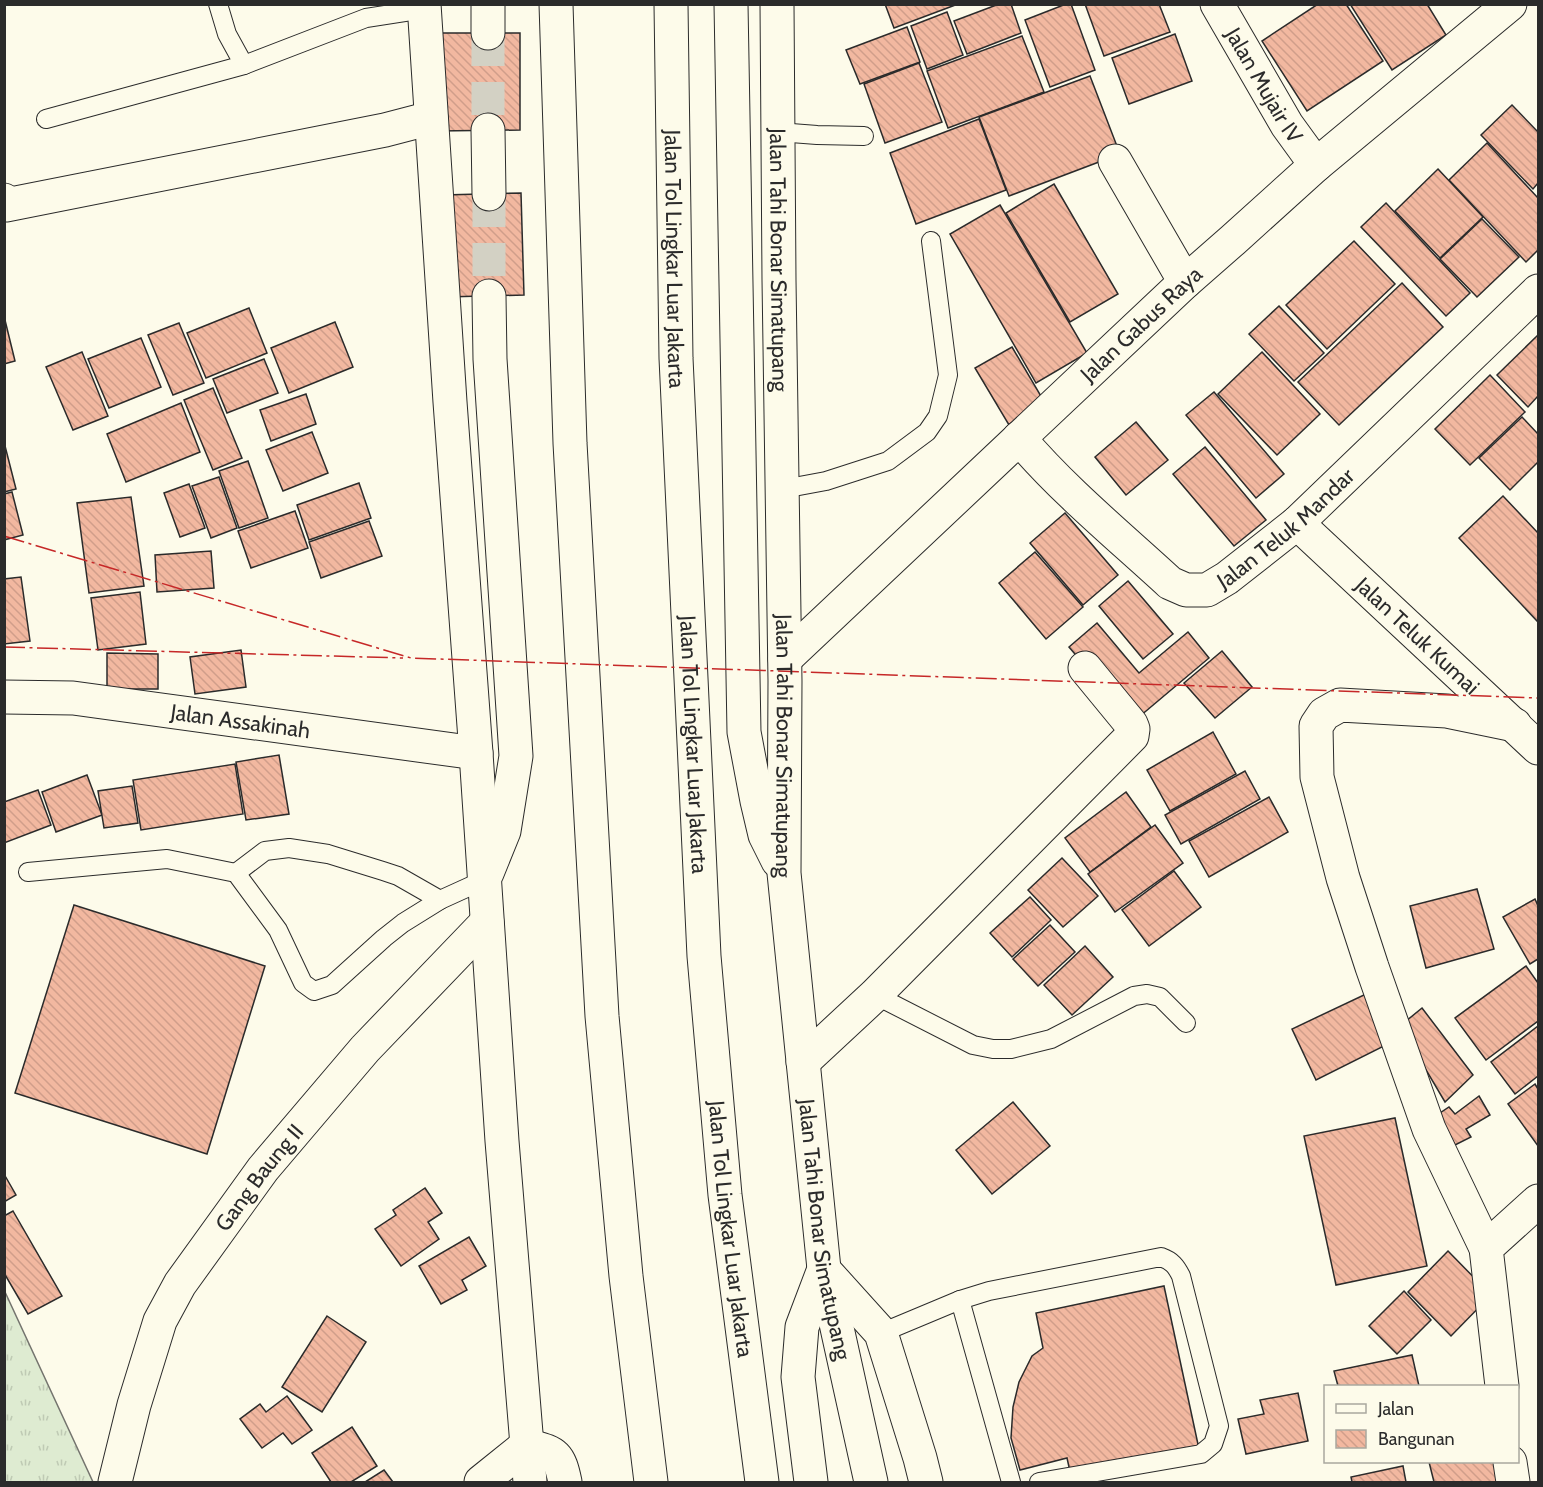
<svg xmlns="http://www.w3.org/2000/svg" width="1543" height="1487" font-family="Cabin,sans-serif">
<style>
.grass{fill:url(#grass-tufts);stroke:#74746e;stroke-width:1.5}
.building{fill:url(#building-back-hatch);stroke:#2b2b2b;stroke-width:1.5}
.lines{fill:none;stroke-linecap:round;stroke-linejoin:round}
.highway-tunnel{stroke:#d3d1c4;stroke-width:33;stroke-dasharray:33 16;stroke-linecap:butt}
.lane-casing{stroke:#2b2b2b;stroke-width:20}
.street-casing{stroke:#2b2b2b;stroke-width:35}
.highway-casing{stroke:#2b2b2b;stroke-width:35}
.lane{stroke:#fdfbea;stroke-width:18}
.street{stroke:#fdfbea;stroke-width:33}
.highway{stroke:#fdfbea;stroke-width:33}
.power{stroke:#c62828;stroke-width:1.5;stroke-dasharray:21 4.5 3 4.5;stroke-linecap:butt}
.labels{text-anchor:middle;stroke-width:4.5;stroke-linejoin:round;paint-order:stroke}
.street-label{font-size:22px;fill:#2b2b2b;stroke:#fdfbea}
</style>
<defs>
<pattern id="grass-tufts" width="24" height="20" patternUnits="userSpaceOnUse" patternTransform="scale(1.5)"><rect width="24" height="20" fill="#deebd1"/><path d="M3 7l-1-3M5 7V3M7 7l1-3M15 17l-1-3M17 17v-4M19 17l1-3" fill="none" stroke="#bfcab4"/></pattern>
<pattern id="building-back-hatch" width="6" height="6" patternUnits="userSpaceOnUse" patternTransform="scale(1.5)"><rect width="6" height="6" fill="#f2b8a0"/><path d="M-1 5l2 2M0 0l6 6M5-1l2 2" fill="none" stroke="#d09e8a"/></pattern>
</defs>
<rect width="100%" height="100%" fill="#fdfbea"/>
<path class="grass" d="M4 1292H5L93 1482H5Z"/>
<g class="building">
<path d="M885 4H958L894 28Z"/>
<path d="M999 4H1011L1021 33 967 54 954 21Z"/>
<path d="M1066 4H1071L1095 70 1050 87 1025 20Z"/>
<path d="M1085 4H1159L1170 32 1104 56Z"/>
<path d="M1318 4H1346L1383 61 1307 111 1262 41Z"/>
<path d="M1350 4H1427L1446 35 1392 70Z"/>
<path d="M947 12 963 55 927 69 911 26Z"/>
<path d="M907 27 920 62 860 84 846 50Z"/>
<path d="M437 33H520V130L438 131Z"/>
<path d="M1175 34 1192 81 1129 104 1112 58Z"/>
<path d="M1022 36 1044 92 948 128 927 71Z"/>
<path d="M919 63 942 122 885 143 864 84Z"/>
<path d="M1090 76 1120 154 1009 196 979 117Z"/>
<path d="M1512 105 1538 132V183L1533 189 1481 135Z"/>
<path d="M979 119 1006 190 916 224 890 153Z"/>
<path d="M1487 143 1538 198V250L1526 262 1449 180Z"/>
<path d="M1438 169 1483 217 1440 258 1395 211Z"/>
<path d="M1054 184 1118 294 1070 322 1006 213Z"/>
<path d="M521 193 524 295 446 297 443 195Z"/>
<path d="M1386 203 1470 293 1446 316 1361 227Z"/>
<path d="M1000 205 1087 353 1036 383 950 234Z"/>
<path d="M1482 219 1519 257 1477 297 1440 259Z"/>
<path d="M1354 241 1395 284 1327 349 1286 305Z"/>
<path d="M1402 283 1443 327 1339 425 1298 382Z"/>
<path d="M1279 306 1324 353 1294 381 1249 334Z"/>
<path d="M249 308 267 353 206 378 187 333Z"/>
<path d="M4 316 15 361 4 364Z"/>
<path d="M335 322 353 367 289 393 271 348Z"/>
<path d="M179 323 204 383 173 395 148 335Z"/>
<path d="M1538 335V396L1528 407 1497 375Z"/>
<path d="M141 338 161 387 109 408 88 359Z"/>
<path d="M1012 347 1045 403 1009 425 975 368Z"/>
<path d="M82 352 108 416 73 430 46 367Z"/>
<path d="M1262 352 1320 414 1277 455 1218 394Z"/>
<path d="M264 359 278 393 227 413 213 379Z"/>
<path d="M1490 375 1525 412 1470 465 1435 429Z"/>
<path d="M213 388 242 458 213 470 184 400Z"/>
<path d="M1214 392 1284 474 1256 498 1186 415Z"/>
<path d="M306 394 316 424 271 441 260 410Z"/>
<path d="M181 403 200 452 126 482 107 434Z"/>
<path d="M1522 417 1538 434V462L1510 490 1479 458Z"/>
<path d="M1136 422 1168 460 1126 495 1095 457Z"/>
<path d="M312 432 328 473 283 491 266 450Z"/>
<path d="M4 442 16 489 4 492Z"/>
<path d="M1205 447 1266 520 1234 546 1173 474Z"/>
<path d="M248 461 268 518 239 528 219 471Z"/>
<path d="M219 477 237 528 211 538 192 486Z"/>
<path d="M359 483 371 518 309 540 297 505Z"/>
<path d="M189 484 205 528 180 537 164 493Z"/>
<path d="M12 492 23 535 4 540V494Z"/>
<path d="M1503 496 1538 533V622L1459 538Z"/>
<path d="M131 497 144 586 89 593 77 503Z"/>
<path d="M295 511 308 548 251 568 238 531Z"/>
<path d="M1065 513 1118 575 1083 605 1030 543Z"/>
<path d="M369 521 382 556 321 578 309 542Z"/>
<path d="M211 551 214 588 157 592 155 555Z"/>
<path d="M1035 552 1083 607 1046 639 999 583Z"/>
<path d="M21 577 30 641 4 644V579Z"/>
<path d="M1128 581 1173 634 1143 659 1099 606Z"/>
<path d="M140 592 146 644 98 650 91 598Z"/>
<path d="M1097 623 1139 673 1188 632 1209 658 1133 722 1069 647Z"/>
<path d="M241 650 246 687 195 694 190 657Z"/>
<path d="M1222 651 1252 687 1215 718 1184 683Z"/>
<path d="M107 653 158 654V689H107Z"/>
<path d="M1213 732 1236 774 1170 811 1147 770Z"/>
<path d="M279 755 289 814 246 820 236 762Z"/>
<path d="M235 764 243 814 141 830 133 780Z"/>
<path d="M1245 771 1260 799 1181 844 1165 815Z"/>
<path d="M87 775 102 815 56 832 42 792Z"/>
<path d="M132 786 138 823 104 828 98 791Z"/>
<path d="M38 790 51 825 4 843V802Z"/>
<path d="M1126 792 1151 827 1090 872 1065 838Z"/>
<path d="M1269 797 1288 832 1209 877 1189 841Z"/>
<path d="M1155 825 1183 863 1115 912 1088 874Z"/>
<path d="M1062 858 1098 896 1063 927 1028 890Z"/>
<path d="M1174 871 1201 907 1149 946 1122 910Z"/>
<path d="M1477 889 1494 949 1426 968 1410 906Z"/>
<path d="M1030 897 1051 920 1012 957 990 933Z"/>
<path d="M1535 899 1538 906V959L1530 964 1503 917Z"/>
<path d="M74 905 265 966 207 1154 15 1093Z"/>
<path d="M1050 925 1075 952 1038 986 1013 959Z"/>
<path d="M1085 946 1113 977 1072 1015 1044 985Z"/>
<path d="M1526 966 1538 983V1021L1486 1060 1455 1018Z"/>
<path d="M1366 994 1390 1043 1316 1080 1292 1029Z"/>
<path d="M1422 1008 1473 1075 1445 1102 1400 1026Z"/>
<path d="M1538 1026V1076L1515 1094 1491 1062Z"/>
<path d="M1535 1084 1538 1089V1146L1508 1104Z"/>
<path d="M1479 1096 1490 1115 1466 1129 1471 1137 1455 1145 1437 1115 1449 1107 1455 1114Z"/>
<path d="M1013 1102 1050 1146 992 1194 956 1150Z"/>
<path d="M1395 1118 1427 1266 1336 1285 1304 1136Z"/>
<path d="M4 1174 16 1195 4 1202Z"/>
<path d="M425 1188 442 1213 428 1222 439 1239 401 1266 375 1229 396 1215 393 1210Z"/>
<path d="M13 1211 62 1296 28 1314 4 1273V1216Z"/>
<path d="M469 1237 486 1266 462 1280 467 1290 441 1304 419 1266Z"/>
<path d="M1448 1251 1491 1295 1451 1336 1408 1292Z"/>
<path d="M1164 1286 1199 1449 1071 1476 1067 1458 1020 1470 1011 1438 1013 1407 1019 1382 1032 1356 1043 1348 1036 1313Z"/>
<path d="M1404 1291 1431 1320 1397 1354 1369 1326Z"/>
<path d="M327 1316 366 1342 322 1412 282 1387Z"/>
<path d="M1412 1355 1419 1386H1338L1334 1371Z"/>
<path d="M1298 1393 1308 1441 1246 1454 1238 1419 1264 1414 1260 1400Z"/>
<path d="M287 1396 312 1430 292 1444 283 1433 262 1448 240 1419 260 1404 266 1412Z"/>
<path d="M352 1427 377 1466 351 1482H331L312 1453Z"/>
<path d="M1429 1462H1498L1503 1482H1434Z"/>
<path d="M1403 1466 1406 1482H1352L1351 1477Z"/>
<path d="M384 1470 393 1482H365Z"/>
</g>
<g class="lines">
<g class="highway-tunnel">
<path d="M488 33V130"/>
<path d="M489 194V296"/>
</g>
<g class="lane-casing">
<g id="lane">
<path d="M218 4 227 34 244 65 366 18 424 9"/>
<path d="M46 119 244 65"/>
<path d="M778 132 817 135 864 136"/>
<path d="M783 489 826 481 888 461 927 432 938 416 948 375 931 241"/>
<path d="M28 872 167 859 236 873 278 930 303 983 314 991 332 985 384 938 403 923 440 900 484 880"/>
<path d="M236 873 265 851 289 848 328 854 383 871 398 876 440 900"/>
<path d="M875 995 973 1045 993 1049H1011L1051 1039 1134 996 1147 994 1160 997 1186 1023"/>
<path d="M960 1300 1011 1482"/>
<path d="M881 1333 960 1300 989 1291 1161 1257C1172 1261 1176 1266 1181 1276L1219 1426 1213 1444 1201 1454 1039 1482"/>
</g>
</g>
<g class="street-casing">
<g id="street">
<path id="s1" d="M1217 4 1287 125 1316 165"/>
<path d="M1115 161 1185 282"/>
<path d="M4 200 6 205 385 130 431 118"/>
<path id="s2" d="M1019 438C1064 491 1119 536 1170 583L1186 590H1207L1227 578 1297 523 1538 291"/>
<path id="s3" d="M1297 523 1538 748"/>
<path id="s4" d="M785 659 1185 282 1233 240 1316 165 1510 4"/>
<path id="s5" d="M4 697 73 698 476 753"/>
<path d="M803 1062 875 995 1132 736 1133 729 1131 724 1085 668"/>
<path d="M1486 1248 1429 1129 1372 967 1343 878 1317 777 1316 726 1324 714 1340 705 1447 711 1515 725"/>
<path d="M1502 1386 1486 1248 1538 1201"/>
<path d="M1510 1462 1513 1482"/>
<path id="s6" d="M115 1482 134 1405 160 1321 180 1284 263 1169 365 1049 487 922"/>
<path d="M481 1482 527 1445"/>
</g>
</g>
<g class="highway-casing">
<g id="highway">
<path d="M424 4 450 402 476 753 502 1141 530 1482"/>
<path d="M488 4V33"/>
<path d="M556 4 570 443 602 1016 626 1276 651 1482"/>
<path id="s7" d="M671 4 676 358 704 956 725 1195 762 1482"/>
<path d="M731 4 744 732 757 801 765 835 778 861"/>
<path id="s8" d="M777 4 779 280 785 681 784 873 824 1269 871 1482"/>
<path d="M488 130 489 194"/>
<path d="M487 873 504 831 516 756 490 359 489 296"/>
<path d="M825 1271 881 1333 920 1458 926 1482"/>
<path d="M527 1445C554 1453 559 1452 565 1482"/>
<path d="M811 1482 798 1377 802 1327 824 1269"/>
</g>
</g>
<use href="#lane" class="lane"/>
<use href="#street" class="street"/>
<use href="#highway" class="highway"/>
<g class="power">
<path d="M4 536 411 658 1538 698"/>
<path d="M4 647 403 658"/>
</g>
</g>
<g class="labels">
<g class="street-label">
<text dy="8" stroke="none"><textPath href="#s1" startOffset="94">Jalan Mujair IV</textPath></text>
<text dy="8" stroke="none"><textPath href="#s7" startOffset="255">Jalan Tol Lingkar Luar Jakarta</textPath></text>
<text dy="8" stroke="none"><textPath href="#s8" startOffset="256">Jalan Tahi Bonar Simatupang</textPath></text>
<text dy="8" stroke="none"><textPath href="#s4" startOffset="489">Jalan Gabus Raya</textPath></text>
<text dy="8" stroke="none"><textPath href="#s2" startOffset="348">Jalan Teluk Mandar</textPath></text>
<text dy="8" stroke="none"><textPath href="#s3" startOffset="165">Jalan Teluk Kumai</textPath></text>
<text dy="8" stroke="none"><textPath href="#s5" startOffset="238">Jalan Assakinah</textPath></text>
<text dy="8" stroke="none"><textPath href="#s7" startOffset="741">Jalan Tol Lingkar Luar Jakarta</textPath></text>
<text dy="8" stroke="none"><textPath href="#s8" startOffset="742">Jalan Tahi Bonar Simatupang</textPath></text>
<text dy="8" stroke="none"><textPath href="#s6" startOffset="342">Gang Baung II</textPath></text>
<text dy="8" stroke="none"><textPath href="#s7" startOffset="1227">Jalan Tol Lingkar Luar Jakarta</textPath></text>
<text dy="8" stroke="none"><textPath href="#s8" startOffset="1228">Jalan Tahi Bonar Simatupang</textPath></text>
</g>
</g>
<rect width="1543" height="1487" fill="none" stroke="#2b2b2b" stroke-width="12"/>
<rect x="1324" y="1385" width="195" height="78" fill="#fdfbea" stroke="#a9a89e" stroke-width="1.5"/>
<rect x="1336" y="1404" width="30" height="9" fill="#fdfbea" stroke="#a9a89e" stroke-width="1.5"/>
<text x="1378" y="1415" font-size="18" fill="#2b2b2b">Jalan</text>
<rect x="1336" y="1430" width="30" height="18" fill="url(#building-back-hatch)" stroke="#a9a89e" stroke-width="1.5"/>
<text x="1378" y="1445" font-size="18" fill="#2b2b2b">Bangunan</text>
</svg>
